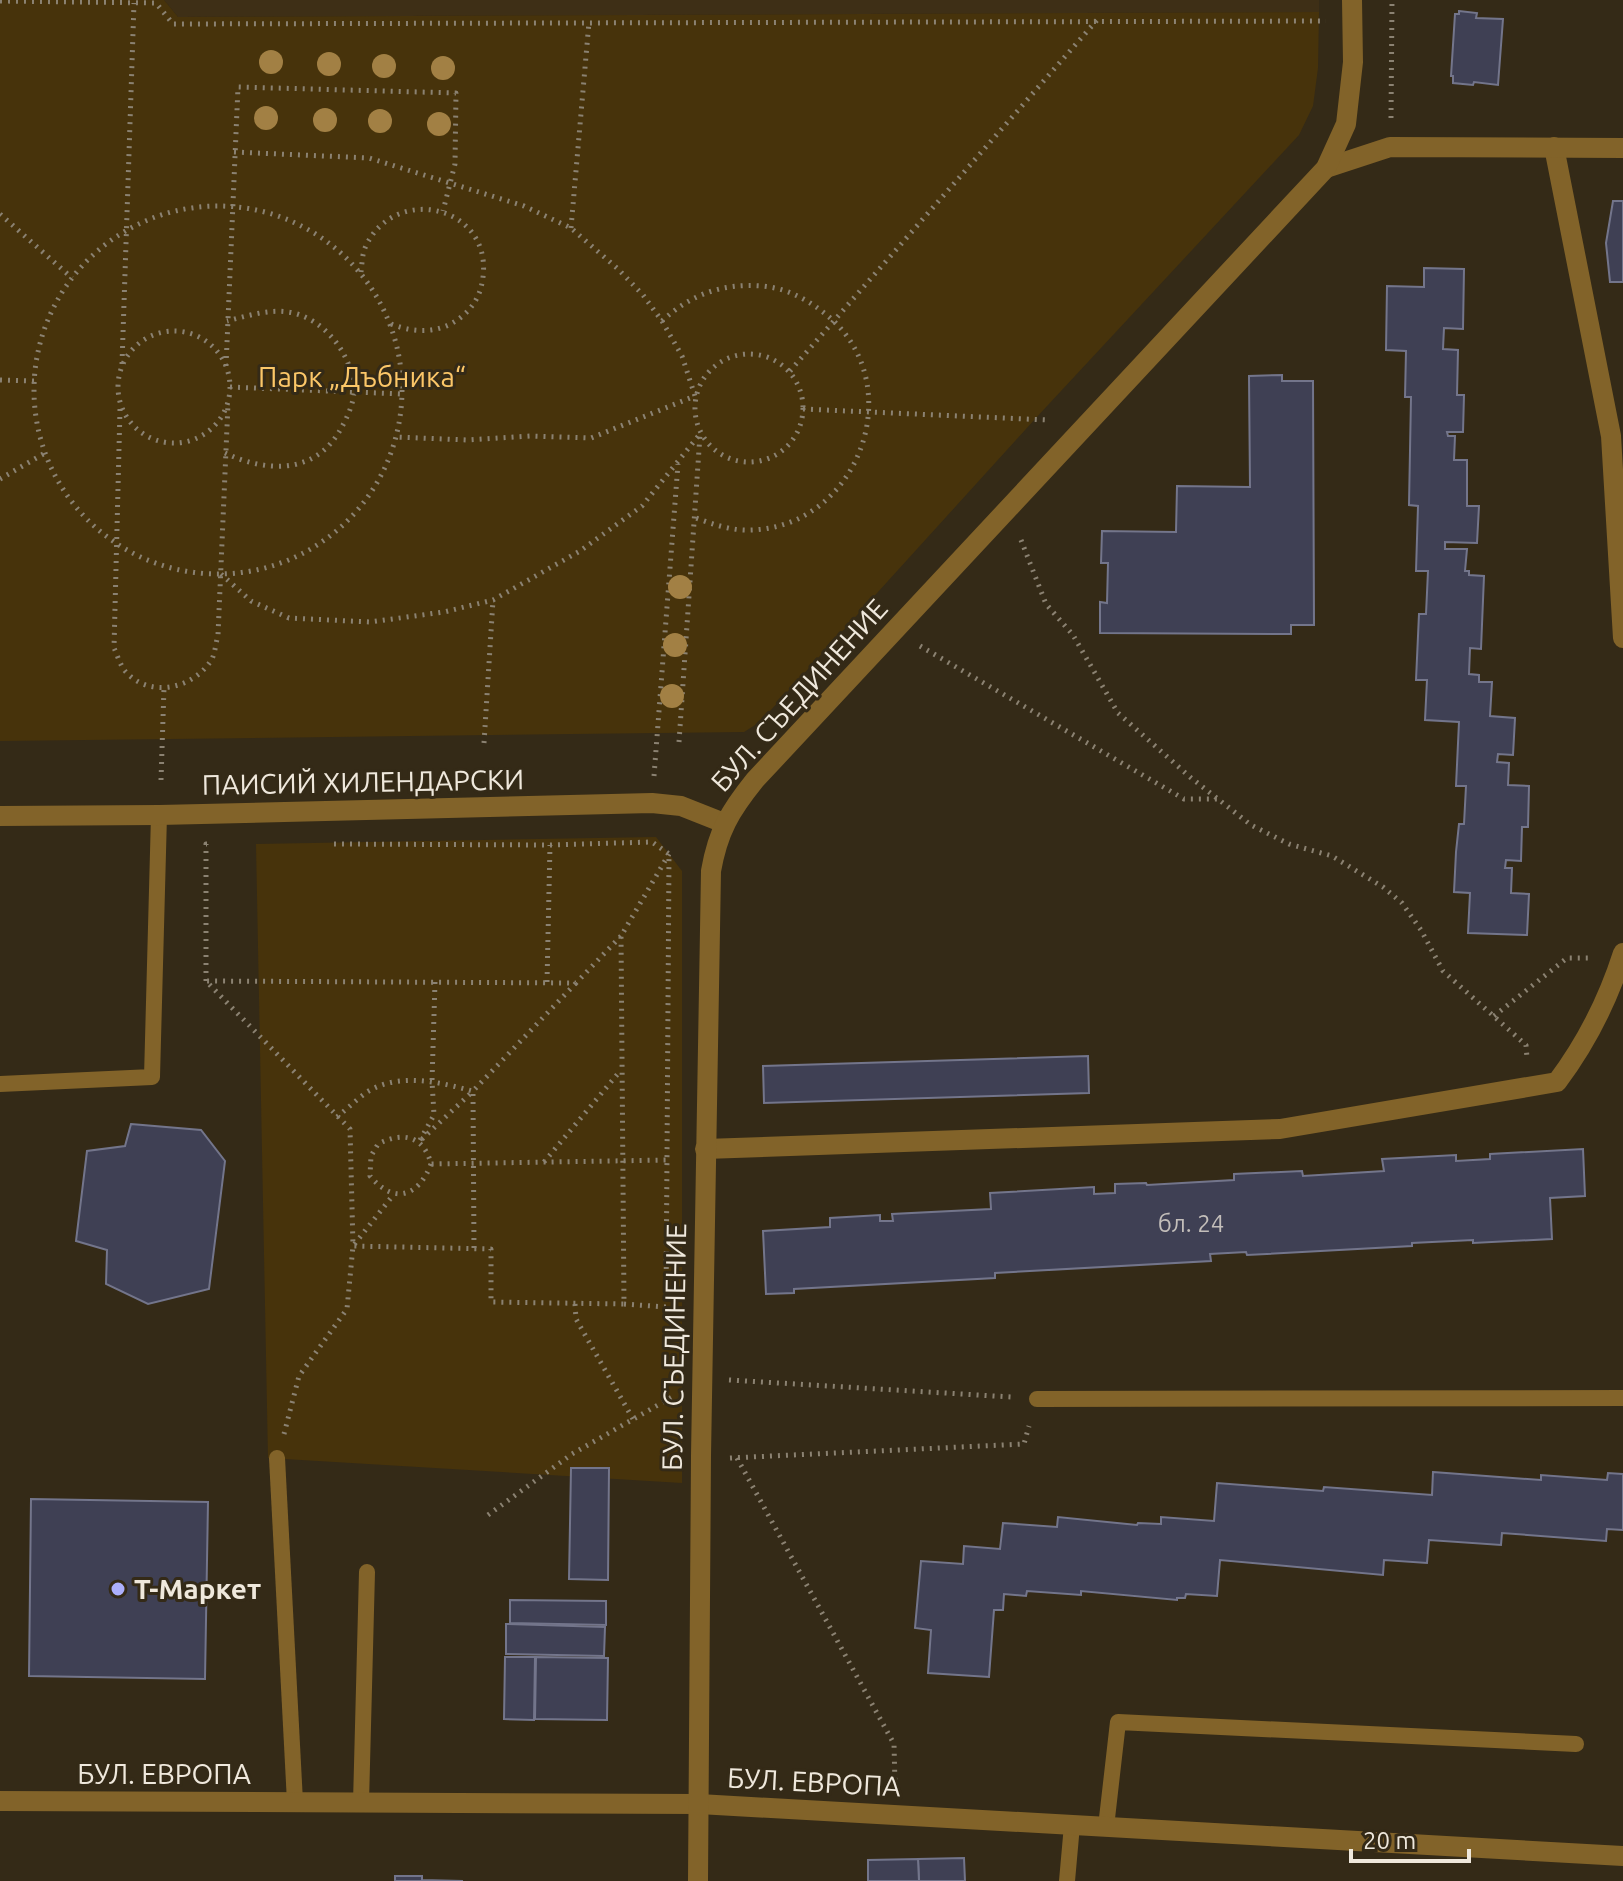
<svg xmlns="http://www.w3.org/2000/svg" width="1623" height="1881" font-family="Ubuntu,sans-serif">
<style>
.built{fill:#3e2f16}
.green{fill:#47330b}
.building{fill:#3f4054;stroke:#73758b;stroke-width:2}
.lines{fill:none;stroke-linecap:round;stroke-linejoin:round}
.path{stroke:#8b8272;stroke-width:5;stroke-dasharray:2 6;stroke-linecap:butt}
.service{stroke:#826329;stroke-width:16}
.minor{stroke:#826329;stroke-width:20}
.tree{fill:#a28044}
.poi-dot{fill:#acaffb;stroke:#342a17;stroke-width:3}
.labels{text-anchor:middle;stroke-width:6;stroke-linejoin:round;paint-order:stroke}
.number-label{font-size:24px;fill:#c3beba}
.park-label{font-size:28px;fill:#fcc768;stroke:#342a17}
.street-label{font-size:28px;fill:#efe8dc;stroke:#342a17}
.poi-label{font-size:28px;font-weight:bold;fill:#efe8dc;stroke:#342a17;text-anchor:start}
</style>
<rect width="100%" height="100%" fill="#342a17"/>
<path class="built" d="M164 0H1319V12L178 17Z"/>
<g class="green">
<path d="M0 0H164L178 17 1319 12 1318 68 1313 106 1299 135 1035 419 760 722 744 732 0 741Z"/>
<path d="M656 837 682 871V1483L268 1458 256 844Z"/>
</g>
<g class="building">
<path d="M1459 11 1477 13 1476 18 1503 19 1498 85 1474 82 1473 85 1453 83V76H1451L1455 14H1459Z"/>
<path d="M1613 201H1623V282H1610L1606 243Z"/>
<path d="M1424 268 1464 269 1463 329 1444 328 1443 349 1458 350 1457 395H1464L1463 432H1447L1448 436H1455L1454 460H1467V506H1479L1477 543 1445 542V549H1467L1465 571H1469V575L1484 576 1481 649 1470 648 1469 674 1479 675V682H1492L1490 716 1515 718 1513 755 1498 754 1497 762 1509 763 1508 785 1529 786 1528 827H1522L1521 861 1506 860 1505 868H1512L1511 893 1529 894 1527 935 1468 933 1470 893 1454 892 1456 852 1459 824H1464L1466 786H1456L1459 722 1425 720 1427 680H1416L1419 614H1426L1428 571H1416L1418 506 1409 505 1411 397H1405L1406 351 1386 350 1387 286 1424 287Z"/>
<path d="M1282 375V381H1313L1314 625H1291V634L1100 633V602L1107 603 1108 563H1101L1102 531 1176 532 1177 486 1250 487 1249 376Z"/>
<path d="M1088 1056 1089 1093 764 1103 763 1066Z"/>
<path d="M131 1124 201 1130 225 1161 209 1289 148 1304 106 1284 107 1250 76 1241 87 1151 125 1146Z"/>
<path d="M1583 1149 1585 1196 1550 1198 1552 1239 1473 1243V1240L1412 1243V1246L1247 1255 1246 1252 1210 1254 1211 1261 995 1273V1278L794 1289V1293L766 1294 763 1231 830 1227V1218L880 1215V1221H893L892 1214 991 1209 990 1193 1094 1187V1194L1115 1193V1184L1146 1183 1147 1185 1234 1180V1174L1302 1171 1303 1176 1384 1171 1382 1159 1456 1155V1161L1490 1159V1154Z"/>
<path d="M571 1468H609L608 1580 569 1579Z"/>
<path d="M1433 1472 1541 1480V1475L1607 1480 1608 1473 1623 1474V1530L1607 1529 1606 1541 1502 1533 1501 1545 1429 1540 1427 1563 1384 1560 1383 1575 1220 1560 1217 1596 1186 1594 1185 1598H1177V1600L1081 1591V1595L1027 1591 1026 1596 1004 1594 1003 1610H994L989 1677 928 1673 931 1630 915 1628 921 1561 963 1564 964 1546 1000 1549 1003 1523 1057 1527 1058 1517 1137 1525 1138 1523 1161 1524V1517L1214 1521 1217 1483 1323 1491 1324 1487 1432 1495Z"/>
<path d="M31 1499 208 1502 205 1679 29 1676Z"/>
<path d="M510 1600 606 1601V1625L510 1623Z"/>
<path d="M506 1624 605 1627 604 1656 506 1654Z"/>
<path d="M505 1657H535L534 1720 504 1719Z"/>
<path d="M536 1657 608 1658 607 1720 535 1719Z"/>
<path d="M964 1858 965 1881H919L918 1859Z"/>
<path d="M918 1859 919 1881H868V1860Z"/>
<path d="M395 1876H422V1880L463 1881H395Z"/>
</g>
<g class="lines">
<g class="path">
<path d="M0 1 156 3 173 24 1326 21"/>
<path d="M1391 118 1392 0"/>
<path d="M234 152 369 158 524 206 571 228 618 269 643 295 662 321 682 356 695 396 591 438 531 436 467 440 396 437"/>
<circle cx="218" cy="390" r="184"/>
<path d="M0 214 72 278"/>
<path d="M571 228 589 22"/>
<path d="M361 272C362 265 362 255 365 248 393 183 492 205 483 277 481 294 474 307 460 318 439 334 414 333 391 324"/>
<path d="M662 321C691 294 723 283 762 286 785 288 805 298 823 312 915 382 858 534 743 530 727 529 712 524 696 518"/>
<circle cx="174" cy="387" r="56"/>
<circle cx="749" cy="408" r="54"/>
<path d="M122 364 134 3"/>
<path d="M226 366 238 87 456 93 455 164 443 211"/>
<path d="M790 371 1097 20"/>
<path d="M0 380 34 381"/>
<path d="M230 387 402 394"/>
<path d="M120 409 114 648C117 654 120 665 125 671 149 699 194 689 212 659 215 653 216 642 218 635L228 404"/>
<path d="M803 409 1048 420"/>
<path d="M225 453C265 472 313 475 339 432 346 420 353 406 354 392 354 356 324 317 288 312 268 309 247 316 227 321"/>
<path d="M0 479 45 453"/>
<path d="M1021 540 1046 604 1073 635 1118 713 1190 777 1251 825 1289 844 1332 856 1383 887 1402 903 1421 930 1443 971 1526 1045 1527 1058"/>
<path d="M221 574 251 601 289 618 370 622 444 612 493 600 580 551 642 506 700 434"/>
<path d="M920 646 1184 799H1217"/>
<path d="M679 742 700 435"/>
<path d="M484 743 493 600"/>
<path d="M654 776 678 464"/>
<path d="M161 780 164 688"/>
<path d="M334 844 550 845 652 842 669 854"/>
<path d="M621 936 576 983 206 981 350 1129 353 1246 491 1249V1302L624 1304 621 936 669 854"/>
<path d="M206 981V844H208"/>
<path d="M435 982 432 1081 434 1115 419 1142 472 1092"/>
<path d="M547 982 550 845"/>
<path d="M1494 1016 1567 958H1592"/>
<path d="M337 1117C347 1109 357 1099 367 1092 399 1072 439 1082 472 1091"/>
<path d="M544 1162 621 1070"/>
<path d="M431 1164C418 1198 393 1204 370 1176L371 1156 378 1144C403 1131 424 1136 431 1164L669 1160"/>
<path d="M474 1248 473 1091 576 983"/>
<path d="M575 1304 576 1319 633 1419"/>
<path d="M624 1304 666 1307 669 855"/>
<path d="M729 1380 1011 1397"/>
<path d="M284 1434 299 1376 347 1309 353 1246 394 1194"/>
<path d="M730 1458 1024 1444 1029 1426"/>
<path d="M737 1458 894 1744 895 1785"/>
<path d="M488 1515 572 1454 672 1397"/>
</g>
<g class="service">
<path d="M0 1084 152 1077 159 815"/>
<path d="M1037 1399 1623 1398"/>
<path d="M277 1458 295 1802"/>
<path d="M361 1803 367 1572"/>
<path d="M1106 1827 1118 1722 1576 1744"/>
<path d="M1067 1881 1072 1825"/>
</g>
<g class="minor">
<path d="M1554 147 1611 436 1623 638"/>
<path d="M1326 168 1390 147 1623 148"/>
<path d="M0 816 159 815 652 803 681 806 724 823"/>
<path d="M705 1149 1280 1129 1557 1082C1587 1042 1608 1000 1623 953"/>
<path d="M0 1801 699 1804 1623 1856"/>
<path d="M698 1881 701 1456 711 871C718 831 730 811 755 780L1326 168 1346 124 1353 62 1352 0"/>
</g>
</g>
<g class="tree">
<circle cx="271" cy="62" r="12"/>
<circle cx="329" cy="64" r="12"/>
<circle cx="384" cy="66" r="12"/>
<circle cx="443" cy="68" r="12"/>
<circle cx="266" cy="118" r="12"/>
<circle cx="325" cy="120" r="12"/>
<circle cx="380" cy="121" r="12"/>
<circle cx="439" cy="124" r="12"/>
<circle cx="680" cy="587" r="12"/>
<circle cx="675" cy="645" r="12"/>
<circle cx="672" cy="696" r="12"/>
</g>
<circle class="poi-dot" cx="118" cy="1589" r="8"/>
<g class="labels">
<g class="number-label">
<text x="1191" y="1232">бл. 24</text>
</g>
<g class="park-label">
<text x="362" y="387">Парк „Дъбника“</text>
</g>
<g class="street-label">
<text transform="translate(799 695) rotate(-48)" y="10">БУЛ. СЪЕДИНЕНИЕ</text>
<text transform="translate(363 782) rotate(-1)" y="10">ПАИСИЙ ХИЛЕНДАРСКИ</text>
<text transform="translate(674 1347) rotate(-89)" y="10">БУЛ. СЪЕДИНЕНИЕ</text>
<text x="164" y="1784">БУЛ. ЕВРОПА</text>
<text transform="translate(814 1782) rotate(3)" y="10">БУЛ. ЕВРОПА</text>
</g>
<g class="poi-label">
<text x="134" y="1599">Т-Маркет</text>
</g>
</g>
<path d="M1351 1849v12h118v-12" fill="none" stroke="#efe8dc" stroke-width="4"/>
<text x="1363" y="1849" font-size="24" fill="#efe8dc" stroke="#342a17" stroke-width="6" paint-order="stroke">20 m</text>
</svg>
